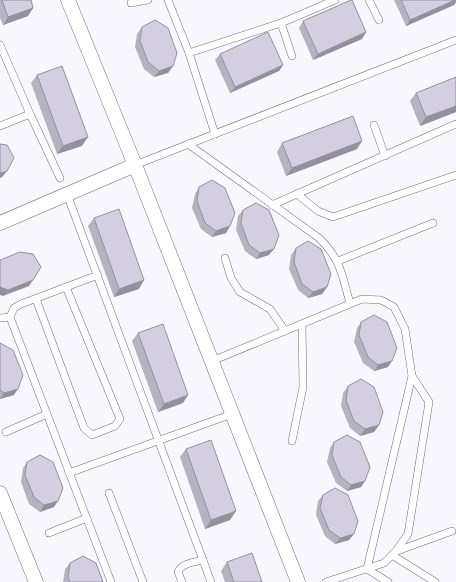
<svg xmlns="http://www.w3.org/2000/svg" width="456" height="582" font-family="Raleway,sans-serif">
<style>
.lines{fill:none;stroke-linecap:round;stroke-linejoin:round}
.lane-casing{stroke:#716d7d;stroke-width:8}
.street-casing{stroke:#716d7d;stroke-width:15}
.lane{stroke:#fff;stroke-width:7}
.street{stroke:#fff;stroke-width:14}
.wall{fill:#b5b2c2}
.shaded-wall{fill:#94919e}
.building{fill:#d3cfe1;stroke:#94919e}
</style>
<rect width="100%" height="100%" fill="#f9f7fe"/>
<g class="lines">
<g class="lane-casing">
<g id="lane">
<path d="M168 0 189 53 215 134"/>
<path d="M369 0 379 20"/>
<path d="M131 3 148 0"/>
<path d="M281 23 292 56"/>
<path d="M0 45 30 114 0 126"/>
<path d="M189 53 281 23 335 0"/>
<path d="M30 114 60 178"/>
<path d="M374 125 385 156"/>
<path d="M188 144 319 238C341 259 342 276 350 303"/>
<path d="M135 165 456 40"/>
<path d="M67 194 211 582"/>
<path d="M297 194 318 211 333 217 456 175"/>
<path d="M272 205 456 124"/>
<path d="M225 258 231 278 240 292 270 309 285 331"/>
<path d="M338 261 433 223"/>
<path d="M98 275 21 304 14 308 10 317 111 582"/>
<path d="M36 299 84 428 92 435 115 426 120 419 66 287"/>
<path d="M0 318 10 317"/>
<path d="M212 361 362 299 381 300 394 307 405 329 412 376 429 402 408 534 396 551 384 563 326 582"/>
<path d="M6 432 47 414"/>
<path d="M292 441 303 387 302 324"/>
<path d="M69 473 232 414"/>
<path d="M109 493 143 582"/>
<path d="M49 533 87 518"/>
<path d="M397 551 452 531"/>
<path d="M392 555 435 582"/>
<path d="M182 582 178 572C182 563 194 562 203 560"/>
<path d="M388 582 367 569 412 376"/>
</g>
</g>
<g class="street-casing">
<g id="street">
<path d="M68 0 135 165 298 582"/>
<path d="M0 223 135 165"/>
<path d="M0 493 36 582"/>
</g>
</g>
<use href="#lane" class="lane"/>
<use href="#street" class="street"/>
</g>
<g class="wall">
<path d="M0 0H31L33 8 28 16 3 25 0 18Z"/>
<path d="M394 0H456V2L454 5 406 26Z"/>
<path d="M303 21 366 32 362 39 313 60 299 28Z"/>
<path d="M142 27 173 66 168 73 154 77 144 69 135 47 137 34Z"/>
<path d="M220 54 283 65 279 71 230 93 215 60Z"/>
<path d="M37 75 82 146 57 154 31 83Z"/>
<path d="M456 77V112L420 126 410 101 416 93Z"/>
<path d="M282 143 357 149 286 176 277 152Z"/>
<path d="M199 187 230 226 226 233 212 237 201 229 192 208 195 194Z"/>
<path d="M243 210 269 255 256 259 245 251 236 230 238 216Z"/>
<path d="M94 218 139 289 114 297 88 226Z"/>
<path d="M296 248 327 287 322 294 308 298 298 290 289 269 291 255Z"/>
<path d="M361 322 388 367 374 371 363 363 354 342 357 328Z"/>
<path d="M138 333 183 403 158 412 132 341Z"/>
<path d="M0 343 14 395 0 399Z"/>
<path d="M348 386 379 425 374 432 360 436 350 428 341 406 343 393Z"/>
<path d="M334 442 365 481 361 487 347 491 336 483 327 462 330 448Z"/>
<path d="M186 449 230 520 205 529 180 457Z"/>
<path d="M27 462 54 507 40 512 29 504 21 482 23 468Z"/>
<path d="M323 495 349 540 335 544 325 536 316 515 318 501Z"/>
<path d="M227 562 262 582H225L221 571Z"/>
<path d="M70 563 103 582H63L65 569Z"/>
</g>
<g class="shaded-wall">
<path d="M455 0H456V2L454 5 406 26 410 20Z"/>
<path d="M33 8 28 16 3 25 8 17Z"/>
<path d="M366 32 362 39 313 60 318 54Z"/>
<path d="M283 65 279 71 230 93 235 87Z"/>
<path d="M173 66 168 73 154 77 159 71Z"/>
<path d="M456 106V112L420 126 426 117Z"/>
<path d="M88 137 82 146 57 154 63 146Z"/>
<path d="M362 141 357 149 286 176 292 168Z"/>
<path d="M7 171 2 177 0 178V173Z"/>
<path d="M230 226 226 233 212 237 216 231Z"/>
<path d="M274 249 269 255 256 259 260 253Z"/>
<path d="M33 280 29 286 3 296 0 295V287Z"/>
<path d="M144 280 139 289 114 297 119 289Z"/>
<path d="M327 287 322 294 308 298 313 292Z"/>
<path d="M392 361 388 367 374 371 378 365Z"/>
<path d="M18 389 14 395 0 399 4 393Z"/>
<path d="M188 395 183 403 158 412 164 404Z"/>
<path d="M379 425 374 432 360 436 365 429Z"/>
<path d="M365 481 361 487 347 491 351 485Z"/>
<path d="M58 501 54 507 40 512 44 505Z"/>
<path d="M236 511 230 520 205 529 211 520Z"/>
<path d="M354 534 349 540 335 544 340 538Z"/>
</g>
<g class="building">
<path d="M2 0H31L33 8 8 17Z"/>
<path d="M351 0H352L366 32 318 54 303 21Z"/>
<path d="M401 0H455L410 20Z"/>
<path d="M155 20 168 28 177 53 173 66 159 71 148 62 140 41 142 27Z"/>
<path d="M268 32 283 65 235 87 220 54Z"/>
<path d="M62 66 88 137 63 146 37 75Z"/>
<path d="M456 77V106L426 117 416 93Z"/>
<path d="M353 116 362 141 292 168 282 143Z"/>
<path d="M0 144 7 145 14 158 7 171 0 173Z"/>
<path d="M212 180 225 188 235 213 230 226 216 231 205 223 197 201 199 187Z"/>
<path d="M256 203 269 210 279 235 274 249 260 253 249 245 241 223 243 210Z"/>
<path d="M119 209 144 280 119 289 94 218Z"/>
<path d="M308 241 321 249 331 274 327 287 313 292 302 284 294 262 296 248Z"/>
<path d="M20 252 33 254 41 267 33 280 8 290 0 287V260Z"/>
<path d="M374 315 387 322 397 348 392 361 378 365 368 357 359 335 361 322Z"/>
<path d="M163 324 188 395 164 404 138 333Z"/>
<path d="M0 343 13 350 23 375 18 389 4 393 0 390Z"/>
<path d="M361 379 374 387 383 412 379 425 365 429 354 421 346 400 348 386Z"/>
<path d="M347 435 360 442 370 467 365 481 351 485 341 477 332 455 334 442Z"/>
<path d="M211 440 236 511 211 520 186 449Z"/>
<path d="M40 455 53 462 63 488 58 501 44 505 34 497 25 475 27 462Z"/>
<path d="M335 488 348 495 358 521 354 534 340 538 329 530 320 508 323 495Z"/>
<path d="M252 553 262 582H234L227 562Z"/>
<path d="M83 556 96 563 103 582H70L68 577 70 563Z"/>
</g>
</svg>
